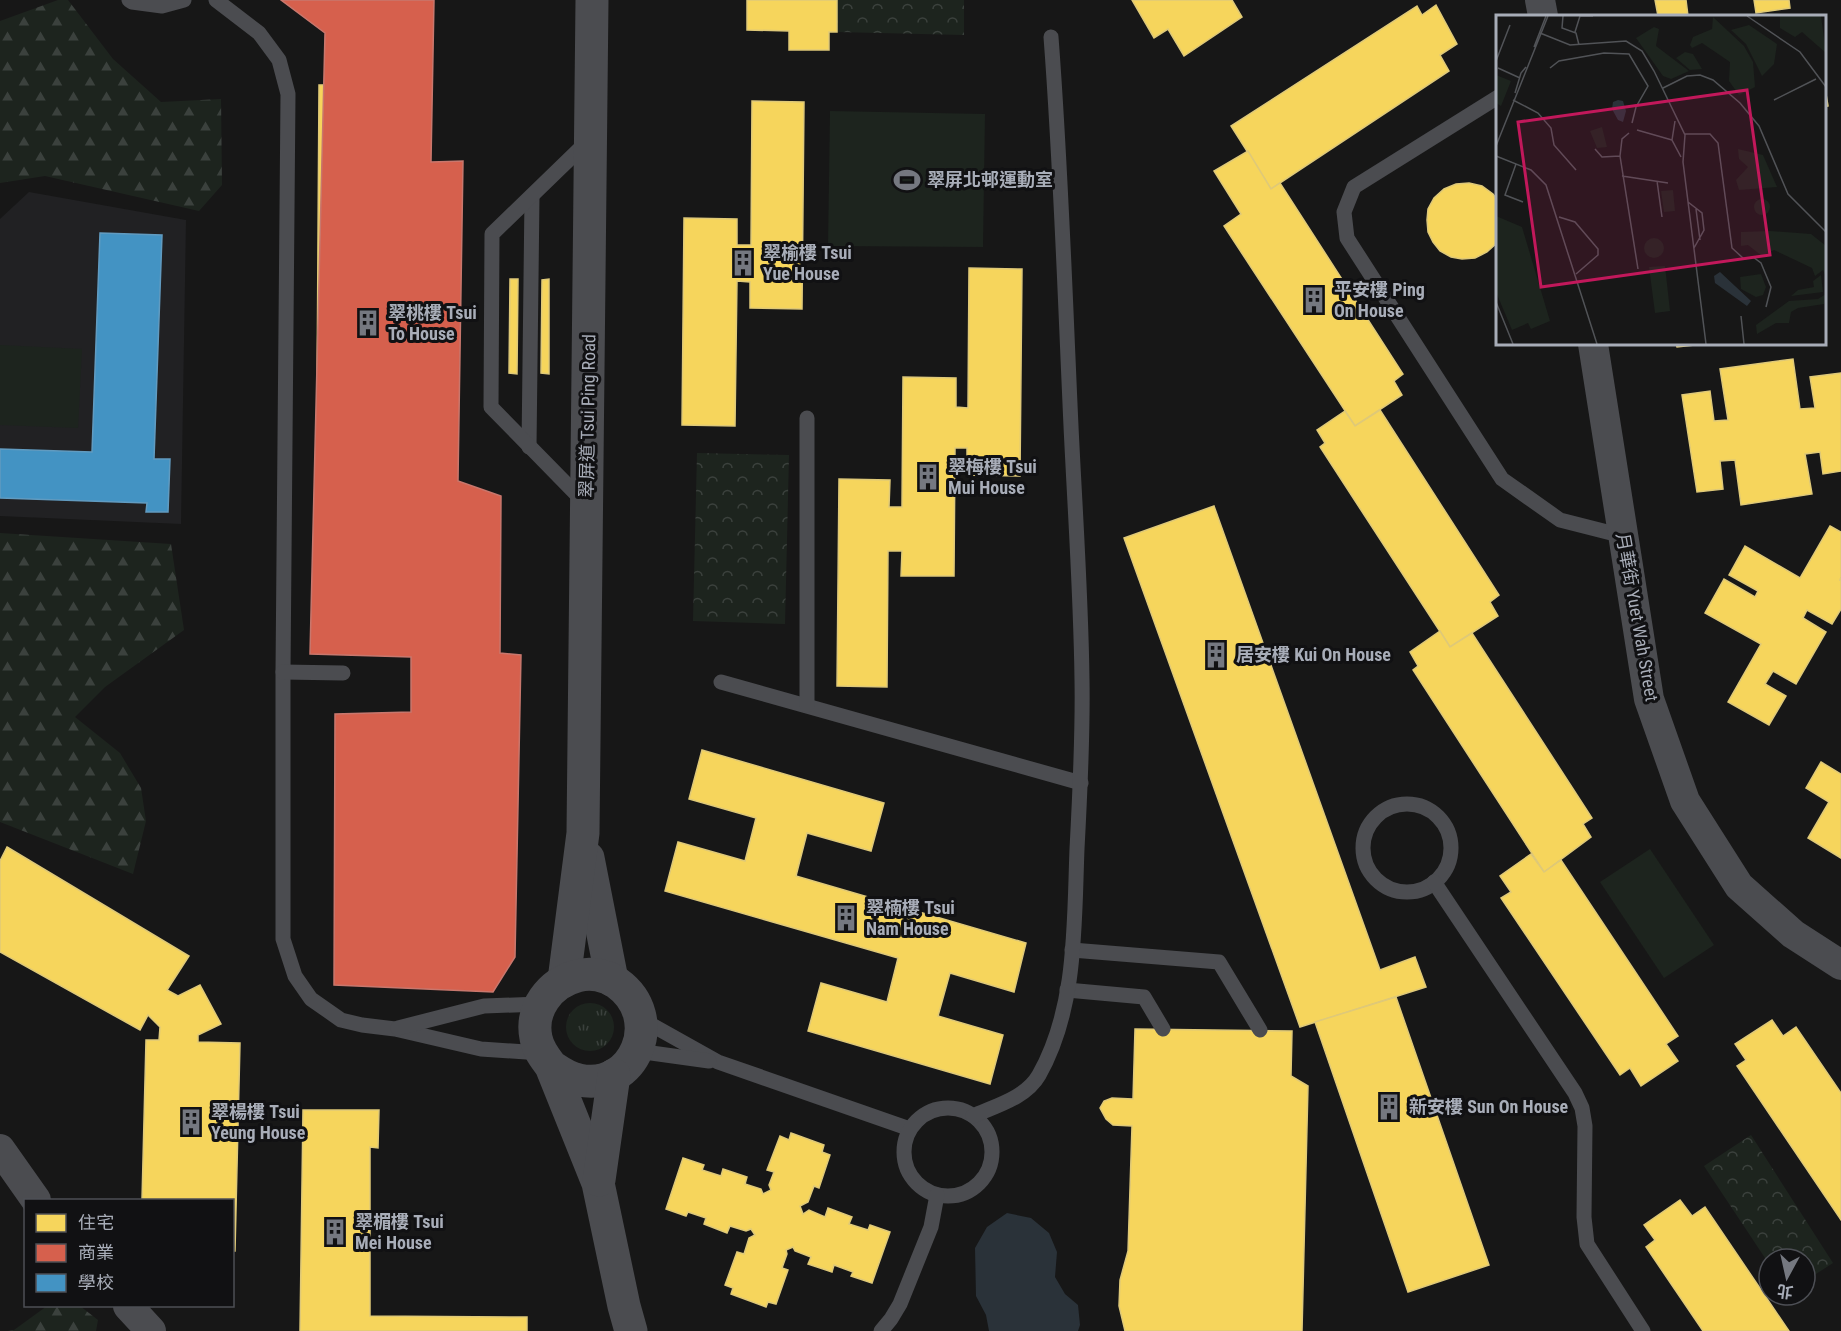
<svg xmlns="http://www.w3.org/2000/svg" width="1841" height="1331" font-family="'Roboto Condensed','Noto Sans TC',sans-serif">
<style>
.built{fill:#212123}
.grass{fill:url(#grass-tufts)}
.forest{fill:url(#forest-firs)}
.park{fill:url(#park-crowns)}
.garden{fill:#1d241e}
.water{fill:#2a3239}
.homes{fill:#f6d55c;stroke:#dfc978;stroke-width:1.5}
.shops{fill:#d6604d;stroke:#c8776d;stroke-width:1.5}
.schools{fill:#4393c3;stroke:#619bc0;stroke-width:1.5}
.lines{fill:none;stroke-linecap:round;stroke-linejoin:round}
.service{stroke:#4b4c50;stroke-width:15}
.minor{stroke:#4b4c50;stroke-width:30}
.tertiary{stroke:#4b4c50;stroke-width:33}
.labels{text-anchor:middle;stroke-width:6;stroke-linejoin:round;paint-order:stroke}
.poi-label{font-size:18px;font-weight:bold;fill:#a8adb8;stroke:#111113;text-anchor:start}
.street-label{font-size:18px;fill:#a8adb8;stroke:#111113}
.inset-road{fill:none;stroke:#515357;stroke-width:1.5}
.view{fill:#c2185b;fill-opacity:0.15;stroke:#c2185b;stroke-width:3}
.inset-edge{fill:none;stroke:#a8adb8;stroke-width:3}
</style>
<defs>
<pattern id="grass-tufts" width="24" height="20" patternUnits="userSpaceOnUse" patternTransform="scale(1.5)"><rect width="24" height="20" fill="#1d241e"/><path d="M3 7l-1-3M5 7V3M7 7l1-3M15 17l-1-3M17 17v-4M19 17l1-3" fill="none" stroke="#3b413d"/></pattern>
<pattern id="forest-firs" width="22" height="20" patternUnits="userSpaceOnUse" patternTransform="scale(1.5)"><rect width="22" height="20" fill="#1d241e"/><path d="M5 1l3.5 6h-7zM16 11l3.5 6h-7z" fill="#3b413d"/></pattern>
<pattern id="park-crowns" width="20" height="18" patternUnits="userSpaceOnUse" patternTransform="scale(1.5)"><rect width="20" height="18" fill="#1d241e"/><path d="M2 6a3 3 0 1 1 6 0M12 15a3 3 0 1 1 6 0" fill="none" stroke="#3b413d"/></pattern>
</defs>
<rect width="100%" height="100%" fill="#171717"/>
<path class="built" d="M29 192 186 220 181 524 0 516V219Z"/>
<circle class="grass" cx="590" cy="1027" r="24"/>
<g class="forest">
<path d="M58 0H68L113 59 161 102 221 99 222 185 199 211 45 176 0 183V21Z"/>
<path d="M0 533 171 544 184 630 105 687 75 717 120 753 141 788 146 821 133 874 0 822Z"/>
<path d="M47 1306H80L98 1320 96 1331H8L14 1330Z"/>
</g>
<g class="park">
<path d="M837 0H964V35L837 32Z"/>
<path d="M697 453 789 455 785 624 693 621Z"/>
<path d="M1751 1135 1833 1263 1805 1281V1259H1769V1264L1704 1166Z"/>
</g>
<g class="garden">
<path d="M830 111 985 114 983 247 828 246Z"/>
<path d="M0 345 82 349 78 428 0 425Z"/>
<path d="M1650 849 1714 945 1664 978 1600 882Z"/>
</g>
<path class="water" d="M1007 1213 1031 1218 1049 1233 1057 1252 1055 1277 1065 1294 1078 1305 1080 1325 1078 1331H989L986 1315 976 1296 975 1248 987 1227Z"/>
<g class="homes">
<path d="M747 0H837V32H829V50H789V31L747 30Z"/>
<path d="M1132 0H1232L1242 17 1184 56 1168 29 1154 38Z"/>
<path d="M1655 0H1686L1688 16H1658Z"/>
<path d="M1754 0H1789L1790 8 1756 13Z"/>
<path d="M1436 5 1457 44 1440 55 1449 71 1271 189 1231 126 1417 6 1422 15Z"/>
<path d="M1824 82 1828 106 1824 107Z"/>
<path d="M410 84 408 303H419V342H409L407 548 316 549 319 85Z"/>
<path d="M752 101 804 102 802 309 750 308V282L737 281 735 426 682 425 684 218 737 219V245H751Z"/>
<path d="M1248 151 1271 189 1280 183 1403 374 1394 381 1402 395 1355 426 1224 226 1241 214 1214 171Z"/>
<path d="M1469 183 1482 186 1493 194 1498 201V242L1487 252 1475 258 1462 259 1451 257 1440 251 1433 242 1428 232 1427 220 1428 209 1434 198 1444 189 1456 184Z"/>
<path d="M969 268 1022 269 1020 476 967 475V448H955L954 576H901L902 551H888L887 687 837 686 839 479 890 480 889 507H902L903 377 956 378V407L968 408Z"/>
<path d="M510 279H518L517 374 509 373Z"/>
<path d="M549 279V374L541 373 542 280Z"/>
<path d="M1676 344H1704L1677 347Z"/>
<path d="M1793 359 1800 409 1815 408 1810 377 1841 373V471L1823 474 1820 452 1805 454 1812 494 1741 505 1735 460 1720 461 1723 489 1697 492 1682 395 1710 391 1714 421 1728 420 1720 369Z"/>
<path d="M1380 410 1499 595 1490 602 1498 616 1450 647 1320 447 1325 443 1317 430 1345 411 1355 426Z"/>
<path d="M1214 506 1380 970 1415 957 1426 987 1300 1027 1124 538Z"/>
<path d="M1830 526 1841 532V577L1840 580H1841V609L1832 624 1807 610 1803 618 1826 632 1796 684 1773 671 1765 684 1786 696 1769 725 1728 702 1761 644 1705 613 1724 579 1755 597 1758 591 1729 575 1745 546 1800 578Z"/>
<path d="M1440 631 1450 647 1472 633 1592 818 1583 824 1591 837 1544 872 1413 670 1418 666 1410 652Z"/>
<path d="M702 750 884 803 871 851 807 833 796 876 1026 943 1014 992 950 973 938 1016 1003 1035 990 1084 808 1031 821 983 887 1002 898 958 665 891 678 842 745 861 756 818 689 799Z"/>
<path d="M1821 762 1841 774V858L1808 838 1829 802 1806 788Z"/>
<path d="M7 847 189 956 167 990 178 996 200 985 221 1024 198 1035V1042L240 1043 235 1251H232V1200H142L146 1040H159L160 1027 148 1015 140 1030 0 952V861Z"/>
<path d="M1531 854 1544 872 1561 860 1678 1036 1666 1044 1678 1061 1641 1086 1630 1068 1620 1075 1501 898 1511 892 1500 876Z"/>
<path d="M1396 997 1489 1265 1408 1292 1315 1022Z"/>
<path d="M1772 1020 1783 1036 1796 1027 1841 1093V1220L1737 1066 1746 1060 1735 1044Z"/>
<path d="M1135 1029 1292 1031 1291 1076 1308 1086 1302 1331H1125L1119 1306 1120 1280 1128 1251 1132 1126 1113 1125 1106 1119 1100 1108 1104 1101 1112 1098 1133 1099Z"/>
<path d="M303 1110H379L378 1148 370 1147V1316L527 1317V1331H300Z"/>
<path d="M791 1133 824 1145 822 1152 830 1155 819 1188 814 1186 808 1202 800 1206 803 1214 809 1210 825 1217 828 1208 852 1217 849 1224 868 1230 870 1225 890 1232 872 1283 851 1276 853 1272 834 1265 832 1272 808 1264 811 1257 795 1251 793 1247 786 1250 787 1254 782 1268 788 1270 776 1304 768 1302 766 1307 731 1294 733 1288 725 1285 737 1252 744 1254 749 1238 755 1235 751 1229 746 1231 730 1226 727 1233 704 1224 706 1218 688 1212 686 1216 666 1209 683 1158 704 1165 702 1170 721 1176 723 1169 747 1177 745 1184 761 1189 763 1194 771 1190 769 1185 774 1172 767 1170 780 1136 789 1140Z"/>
<path d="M1680 1200 1692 1216 1705 1207 1789 1331H1703L1646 1247 1655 1240 1644 1225Z"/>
</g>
<path class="shops" d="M281 0H434L431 162 463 161 458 481 501 496 500 653 521 655 515 957 493 992 334 985 335 714 411 712V657L310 654 325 33Z"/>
<path class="schools" d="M100 233 162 235 154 459H170L168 512H146L147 503 0 498V449L92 452Z"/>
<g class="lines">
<g class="service">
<path d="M129 0 132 2 162 6 184 0"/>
<path d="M216 0 259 33 279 60 288 94 283 672V939L295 976 311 999 341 1020 362 1025 395 1029 481 1049 541 1053"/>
<path d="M1498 97 1354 187 1344 212 1347 238 1502 479 1560 520 1623 536"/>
<path d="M529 447 532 196"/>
<path d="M585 503 491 407 492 234 588 141"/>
<path d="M283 672 343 673"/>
<path d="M721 682 1081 783"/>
<path d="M807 705V418"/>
<circle cx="1407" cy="848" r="44"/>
<path d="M1434 882 1575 1093 1582 1108 1585 1126 1584 1217 1587 1244 1643 1331"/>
<path d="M1072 950 1219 962 1260 1030"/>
<path d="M1067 990 1144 997 1163 1029"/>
<path d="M641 1019 718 1062 910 1129"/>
<path d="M398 1028 484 1006 540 1004"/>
<path d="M637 1051 709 1061"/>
<circle cx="948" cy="1152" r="44"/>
<path d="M973 1116C995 1106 1026 1098 1039 1075 1077 1008 1074 924 1077 849 1080 793 1083 736 1082 680 1081 595 1075 511 1071 426 1065 296 1061 167 1051 37"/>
<path d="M881 1331 891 1319 900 1304 931 1227 937 1195"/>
</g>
<g class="minor">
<path d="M1540 0 1543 16"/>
<path d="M1593 344 1649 699 1685 801 1739 886 1793 934 1841 965"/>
<path d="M0 1149 36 1200"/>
<path d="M128 1306 151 1331"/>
</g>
<g class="tertiary">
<path d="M588 858 612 980"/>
<path d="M564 980 583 833 592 0"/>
<path d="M551 1066C560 1072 568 1078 579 1080 634 1092 666 1018 617 983 606 975 590 972 577 976 550 983 530 1009 536 1038 538 1049 544 1057 551 1066L598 1183 624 1306 631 1331"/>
<path d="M599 1180 614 1075"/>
</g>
</g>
<defs>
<g id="stadium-bare" transform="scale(2.07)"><path d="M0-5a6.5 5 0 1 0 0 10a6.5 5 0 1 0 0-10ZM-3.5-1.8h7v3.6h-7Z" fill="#757880" stroke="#111113" stroke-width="2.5" paint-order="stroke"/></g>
<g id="building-bare" transform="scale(2.07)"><path d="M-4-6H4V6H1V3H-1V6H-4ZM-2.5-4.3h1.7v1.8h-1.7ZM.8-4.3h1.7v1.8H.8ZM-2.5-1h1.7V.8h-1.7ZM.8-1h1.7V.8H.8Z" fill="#757880" stroke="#111113" stroke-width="2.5" paint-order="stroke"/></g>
</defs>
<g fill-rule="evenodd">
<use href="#stadium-bare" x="907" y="180"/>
<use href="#building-bare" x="743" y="263"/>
<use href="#building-bare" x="1314" y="300"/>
<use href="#building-bare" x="368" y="323"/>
<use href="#building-bare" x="928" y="477"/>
<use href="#building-bare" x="1216" y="655"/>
<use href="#building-bare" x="846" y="918"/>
<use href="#building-bare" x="1389" y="1107"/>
<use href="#building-bare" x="191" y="1122"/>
<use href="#building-bare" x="335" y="1232"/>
</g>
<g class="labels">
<g class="poi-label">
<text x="927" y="186">翠屏北邨運動室</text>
<text x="763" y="259">翠榆樓 Tsui<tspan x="763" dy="21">Yue House</tspan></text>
<text x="1334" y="296">平安樓 Ping<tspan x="1334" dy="21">On House</tspan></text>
<text x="388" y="319">翠桃樓 Tsui<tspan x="388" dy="21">To House</tspan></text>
<text x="948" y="473">翠梅樓 Tsui<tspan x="948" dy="21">Mui House</tspan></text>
<text x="1236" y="661">居安樓 Kui On House</text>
<text x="866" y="914">翠楠樓 Tsui<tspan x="866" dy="21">Nam House</tspan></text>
<text x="1409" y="1113">新安樓 Sun On House</text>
<text x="211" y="1118">翠楊樓 Tsui<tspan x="211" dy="21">Yeung House</tspan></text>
<text x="355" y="1228">翠楣樓 Tsui<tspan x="355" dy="21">Mei House</tspan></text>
</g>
<g class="street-label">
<text transform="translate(588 416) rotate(-89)" y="6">翠屏道 Tsui Ping Road</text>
<text transform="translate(1637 617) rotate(80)" y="6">月華街 Yuet Wah Street</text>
</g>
</g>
<g transform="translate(1496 15)">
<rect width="330" height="330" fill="#171717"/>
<path d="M284 1H325L330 38 306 17 299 22 284 13ZM217 2 248 31 257 47 259 72 243 80 233 66 234 47 206 28 196 33 194 30 197 22 216 14ZM189 37 197 39 206 54 194 55 180 43ZM242 134 267 140 281 172 243 175 240 165 252 152 243 144ZM274 216 315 219 330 231V262L327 255 319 261 316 253 278 235 266 241 252 230 245 231V217ZM330 279 328 289 302 293 295 297 293 308H280L261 319 260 310 293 286 322 284Z" fill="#1d241e"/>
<path d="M158 12 163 14 160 31 193 56 175 64 167 61 140 23ZM106 112 111 132 101 133 94 116ZM177 175 179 196 168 197 165 176ZM0 201 26 212 54 306 35 314 32 308 16 315 0 277ZM169 251 174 296 159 298 153 252ZM265 259 270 272 267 280 260 282 245 274 244 262ZM325 260 327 277 295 281 302 275 318 272 317 266Z" fill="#1d241e"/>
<path d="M253 10 281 29 278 49 266 61 250 29 235 15ZM0 60 15 66 5 91 0 88ZM258 192a8 8 0 1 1 16 0a8 8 0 1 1-16 0ZM148 233a10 10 0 1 1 20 0a10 10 0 1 1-20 0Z" fill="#1d241e"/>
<path d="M122 85 127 86 130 96 127 107 122 105 116 94 117 87ZM224 257 255 286 251 291 219 268 218 261Z" fill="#2a3239"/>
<path class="inset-road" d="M67 1 66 13 80 18 83 30M251 1 304 37 330 72M79 17 84 1H97M44 18 74 30 130 26 146 36 158 56 189 120 187 147 210 329M38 32 50 1M0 46 14 10M2 53 24 63M54 53 63 46 108 38 133 39 152 71 140 92 136 108M167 73 191 61 204 60 217 65 244 88 263 111 292 179 330 217M19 78 25 58 30 52M17 85 42 98 55 113 58 130 80 155M278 85 320 64M179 106 176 125 185 142M141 115 176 125M133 118 126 124 124 141 142 254M188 119H214L222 128 236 233 248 244 257 242 265 248 275 272 270 292M0 131 52 1M99 134 106 142 124 141M0 141 35 155 50 170 101 329M20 149 9 180 27 187M126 161 172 168M161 166 166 202M192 187 206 198 208 215 198 233M200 194 204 225M63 202 79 207 102 234V240L80 259M0 287 17 329M245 301 248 329"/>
<path class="view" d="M251 75 274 240 45 272 22 107Z"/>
<rect width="330" height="330" class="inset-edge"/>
</g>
<rect x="24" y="1199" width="210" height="108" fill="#111113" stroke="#4d4f55" stroke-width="1.5"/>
<rect x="36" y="1214" width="30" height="18" fill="#f6d55c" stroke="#4d4f55" stroke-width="1.5"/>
<text x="78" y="1229" font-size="18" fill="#a8adb8">住宅</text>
<rect x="36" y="1244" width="30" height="18" fill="#d6604d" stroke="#4d4f55" stroke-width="1.5"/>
<text x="78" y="1259" font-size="18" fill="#a8adb8">商業</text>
<rect x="36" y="1274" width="30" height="18" fill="#4393c3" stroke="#4d4f55" stroke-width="1.5"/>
<text x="78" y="1289" font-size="18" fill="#a8adb8">學校</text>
<g transform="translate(1787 1277) rotate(188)"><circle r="28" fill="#111113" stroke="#4d4f55" stroke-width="1.5"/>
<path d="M0-4.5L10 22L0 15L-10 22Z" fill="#757880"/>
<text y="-9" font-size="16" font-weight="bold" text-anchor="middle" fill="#a8adb8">北</text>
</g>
</svg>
